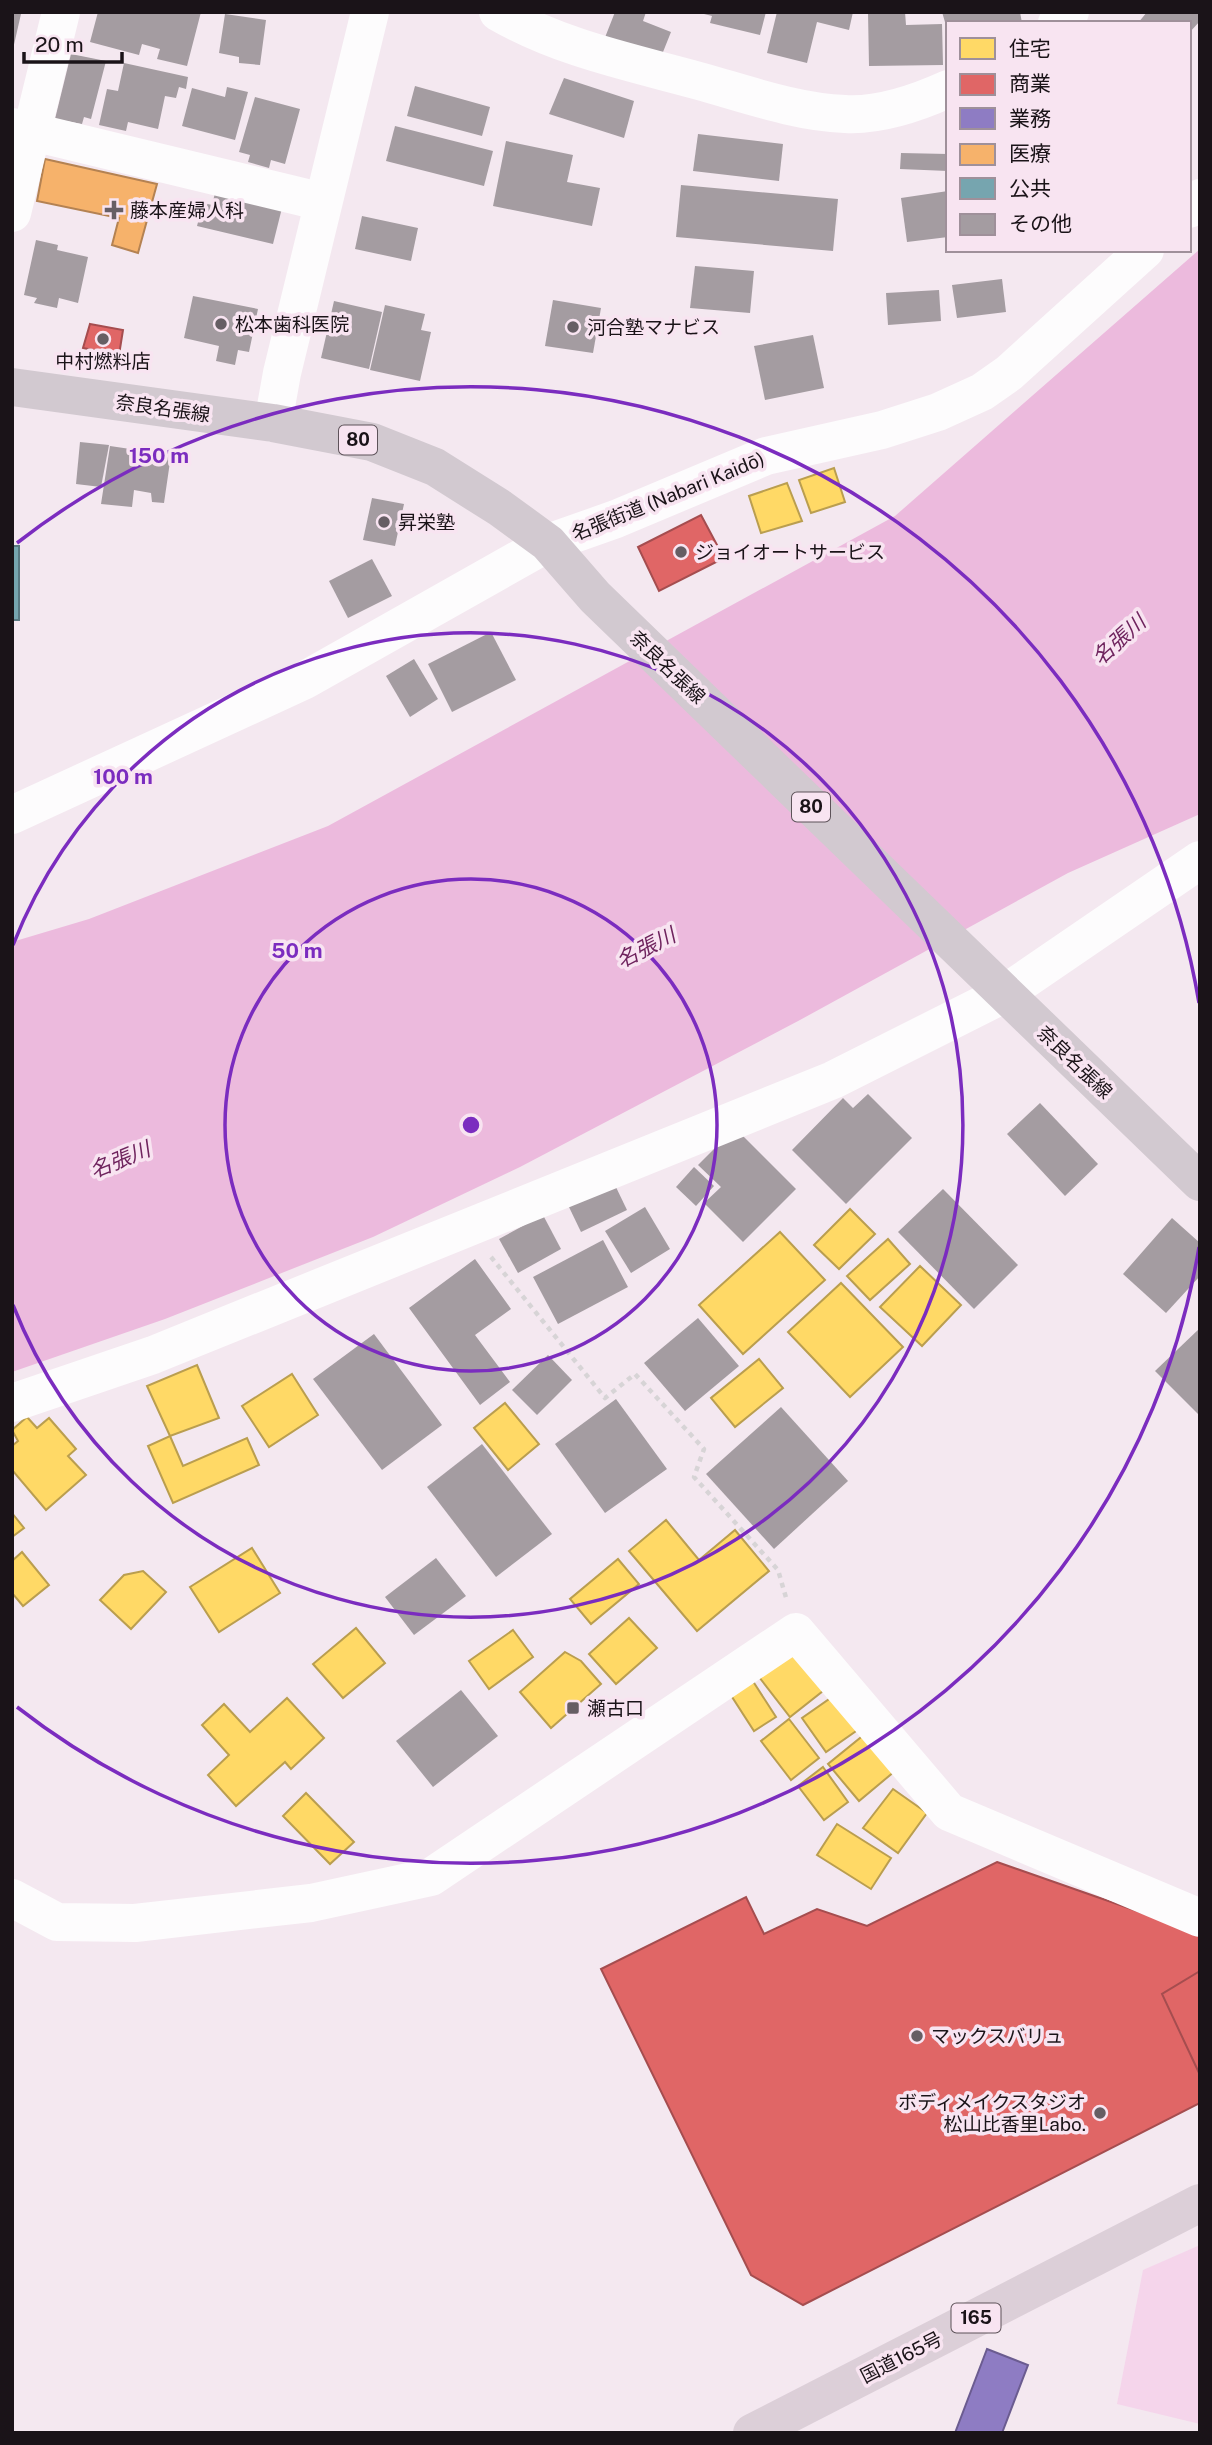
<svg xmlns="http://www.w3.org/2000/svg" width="1212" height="2445" font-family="'Public Sans','Noto Sans JP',sans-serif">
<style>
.green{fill:#f5d5eb}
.water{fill:#ecbadd}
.homes{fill:#ffd966;stroke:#ba9e4f;stroke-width:2}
.shops{fill:#e06666;stroke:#a54d4f;stroke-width:2}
.offices{fill:#8e7cc3;stroke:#6b5c90;stroke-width:2}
.health{fill:#f6b26b;stroke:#b48252;stroke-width:2}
.public{fill:#76a5af;stroke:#5a7982;stroke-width:2}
.building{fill:#a49ca1}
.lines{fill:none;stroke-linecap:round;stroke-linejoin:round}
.path{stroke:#d7d4d6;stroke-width:4.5;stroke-dasharray:5 5;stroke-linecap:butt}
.minor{stroke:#fdfcfd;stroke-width:38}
.major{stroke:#d2c9d0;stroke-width:38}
.highway{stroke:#dccfd8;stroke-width:38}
.ring{fill:none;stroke:#7b2cbf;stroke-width:3.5}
.poi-dot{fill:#665e64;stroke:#f8e4f1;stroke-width:2.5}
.labels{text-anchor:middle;stroke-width:7;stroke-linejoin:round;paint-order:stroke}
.shield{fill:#f8e4f1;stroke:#5d5259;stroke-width:2}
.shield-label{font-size:18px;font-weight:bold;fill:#1a1318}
.poi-label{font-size:19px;fill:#1a1318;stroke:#f8e4f1;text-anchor:start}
.street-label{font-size:19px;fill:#1a1318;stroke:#f8e4f1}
.water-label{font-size:21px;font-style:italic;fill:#6f245e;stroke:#f8e4f1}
.centre{fill:#7b2cbf;stroke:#f8e4f1;stroke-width:3.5}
.ring-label{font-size:21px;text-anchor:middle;font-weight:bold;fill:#7b2cbf;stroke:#f8e4f1;stroke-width:7;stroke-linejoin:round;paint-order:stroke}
</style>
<rect width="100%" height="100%" fill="#f4e8f0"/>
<path class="green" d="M1200 2245V2424L1117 2404 1143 2270Z"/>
<path class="water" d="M1200 249V814L1068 873 800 1020 520 1167 373 1237 165 1319 12 1372V942L89 919 328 826 895 516Z"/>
<g class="homes">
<path d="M834 468 845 502 811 513 799 480Z"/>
<path d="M787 483 802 521 761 533 749 496Z"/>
<path d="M850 1209 875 1234 839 1269 814 1245Z"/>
<path d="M780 1232 825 1280 743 1354 699 1305Z"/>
<path d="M888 1239 910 1264 870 1300 847 1276Z"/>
<path d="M920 1266 961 1305 922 1346 880 1307Z"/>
<path d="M841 1283 903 1347 850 1397 788 1332Z"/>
<path d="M759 1359 783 1388 735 1427 711 1398Z"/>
<path d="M197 1365 219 1418 170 1436 147 1386Z"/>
<path d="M292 1374 318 1415 269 1447 242 1406Z"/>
<path d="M505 1403 539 1444 508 1470 474 1428Z"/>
<path d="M27 1417 37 1428 49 1418 76 1449 68 1456 86 1475 46 1510 12 1470V1446L18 1441 12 1430Z"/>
<path d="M170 1436 183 1466 247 1438 259 1465 173 1503 148 1446Z"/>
<path d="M12 1513 24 1528 12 1537Z"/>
<path d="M666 1520 699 1560 735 1530 769 1571 697 1631 629 1551Z"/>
<path d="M252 1548 280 1593 219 1632 190 1587Z"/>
<path d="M22 1552 49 1585 23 1606 12 1593V1561Z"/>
<path d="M618 1559 639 1584 591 1624 570 1599Z"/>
<path d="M143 1571 166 1592 131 1629 100 1600 124 1575Z"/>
<path d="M629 1618 657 1648 616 1684 589 1654Z"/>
<path d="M356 1628 385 1663 343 1698 313 1664Z"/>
<path d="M513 1630 533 1657 489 1689 469 1661Z"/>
<path d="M791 1638 828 1687 790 1717 752 1668Z"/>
<path d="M565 1652 581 1661 601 1684 551 1728 520 1692Z"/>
<path d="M747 1672 776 1717 754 1731 725 1686Z"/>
<path d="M835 1695 859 1729 826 1752 802 1718Z"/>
<path d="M287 1698 324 1738 291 1769 285 1762 236 1806 208 1775 229 1755 202 1725 224 1704 250 1732Z"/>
<path d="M789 1719 819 1758 791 1780 761 1741Z"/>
<path d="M865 1734 895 1771 859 1801 828 1764Z"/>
<path d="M823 1767 848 1802 824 1820 798 1786Z"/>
<path d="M893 1789 927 1813 898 1853 863 1828Z"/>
<path d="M306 1793 354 1842 330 1864 283 1816Z"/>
<path d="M837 1824 891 1858 871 1889 817 1855Z"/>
</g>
<g class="shops">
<path d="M90 324 123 330 119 355 83 348Z"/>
<path d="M701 515 724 558 659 591 638 547Z"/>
<path d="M997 1862 1200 1933V2103L803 2305 751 2275 601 1969 746 1897 764 1934 817 1909 867 1926Z"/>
<path d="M1200 1971V2075L1162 1994Z"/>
</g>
<path class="offices" d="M987 2349 1028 2365 1002 2433H955Z"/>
<path class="health" d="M45 159 157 184 138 253 112 245 119 218 37 201Z"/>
<rect class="public" x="12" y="546" width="7" height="74"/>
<g class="building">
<path d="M12 12 21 14 13 49H12Z"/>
<path d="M98 12H201L187 66 157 59 160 49 142 44 139 55 90 42Z"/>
<path d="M615 12H646L643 21 671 32 659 62 604 40Z"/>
<path d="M766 12 760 35 710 23 712 16 700 13Z"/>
<path d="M777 12H853L849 30 817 22 807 63 767 53Z"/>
<path d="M868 12H905L906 25 942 24 943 65 869 66Z"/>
<path d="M942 12H1020L1022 23H948L947 29Z"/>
<path d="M1147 12H1198L1200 21 1189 33V23H1138Z"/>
<path d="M225 14 266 20 260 65 239 63V57L219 53Z"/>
<path d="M71 54 106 61 91 119 84 117 82 124 55 119Z"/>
<path d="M124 63 188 77 186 89 179 87 176 98 165 96 158 129 128 122 126 131 99 125 107 89 118 91Z"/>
<path d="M564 78 634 101 624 138 549 114Z"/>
<path d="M415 86 490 107 482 136 407 116Z"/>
<path d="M227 87 248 92 235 140 182 126 192 88 225 97Z"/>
<path d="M255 97 300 109 285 164 271 160 269 168 248 162 250 155 239 152Z"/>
<path d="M395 126 493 151 484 186 386 161Z"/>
<path d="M698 134 783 144 779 181 693 171Z"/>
<path d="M506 141 573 155 567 182 600 188 592 226 493 206Z"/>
<path d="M901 153 948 154V171L900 169Z"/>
<path d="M681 185 838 199 833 251 676 237Z"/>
<path d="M216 189 283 204 273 244 197 226 203 203 212 205Z"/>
<path d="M948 191V237L907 242 901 198Z"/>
<path d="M362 216 418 228 411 261 355 249Z"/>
<path d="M36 240 58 245 57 250 88 257 78 303 59 298 57 308 34 303 37 298 24 295Z"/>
<path d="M695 266 754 271 750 313 690 308Z"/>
<path d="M1002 279 1006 312 957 318 952 285Z"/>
<path d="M939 290 941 321 888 325 886 293Z"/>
<path d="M193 296 258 309 249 352 238 350 235 365 216 361 219 346 184 338Z"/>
<path d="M553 300 601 308 593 353 545 346Z"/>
<path d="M334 301 382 312 369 369 321 358Z"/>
<path d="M385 305 425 314 421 330 431 332 420 381 370 370Z"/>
<path d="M813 335 824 388 765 400 754 346Z"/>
<path d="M80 442 109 445 101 487 76 484Z"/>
<path d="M110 446 171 455 164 503 152 502 151 493 134 490 132 507 101 504Z"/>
<path d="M372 498 404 504 395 546 363 540Z"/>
<path d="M372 559 392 596 348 618 329 581Z"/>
<path d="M491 632 516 680 452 712 428 664Z"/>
<path d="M414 659 438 699 410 717 386 676Z"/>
<path d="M868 1094 912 1138 846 1204 792 1150 843 1098 853 1108Z"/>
<path d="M1040 1103 1098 1164 1065 1196 1007 1134Z"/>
<path d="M735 1128 796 1189 743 1242 704 1203 721 1187 698 1165Z"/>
<path d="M694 1167 714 1186 696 1206 676 1187Z"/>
<path d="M614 1183 627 1210 581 1232 568 1205Z"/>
<path d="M943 1189 1018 1265 974 1309 898 1232Z"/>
<path d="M645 1207 670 1249 631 1273 605 1231Z"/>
<path d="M543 1215 561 1249 518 1273 499 1239Z"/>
<path d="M1172 1218 1200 1243V1276L1166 1313 1123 1274Z"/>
<path d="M603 1240 628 1287 558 1324 533 1277Z"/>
<path d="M475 1259 511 1309 475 1335 510 1382 480 1405 409 1308Z"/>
<path d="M698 1318 739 1366 685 1411 644 1363Z"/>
<path d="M1200 1328V1416L1155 1371Z"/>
<path d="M374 1334 442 1425 382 1470 313 1379Z"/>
<path d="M548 1355 572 1380 537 1415 512 1390Z"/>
<path d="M616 1399 667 1469 605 1513 555 1444Z"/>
<path d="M781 1407 848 1481 774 1549 706 1474Z"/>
<path d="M482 1444 552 1534 496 1577 427 1487Z"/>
<path d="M436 1558 466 1596 414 1635 385 1597Z"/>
<path d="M461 1690 498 1736 433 1787 396 1741Z"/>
</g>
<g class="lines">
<path class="path" d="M491 1257 605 1398 635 1374 704 1449 694 1477 778 1570 787 1601"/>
<g class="minor">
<path d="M498 12C560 48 630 62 699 81 746 94 796 112 845 114 879 116 917 103 948 89"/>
<path d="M1057 23 1070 12"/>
<path d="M12 127 323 202"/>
<path d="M1189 209 1200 198"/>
<path d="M12 213 61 12"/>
<path d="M273 423 282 373 370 12"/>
<path d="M12 815 305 680 548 543 616 519 766 456 882 430 938 412 982 392 1009 373 1145 250"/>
<path d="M12 1403 153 1355 833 1080 1004 994 1200 860"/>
<path d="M12 1898 57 1922 135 1923 311 1903 431 1877 796 1632 949 1812 1200 1918"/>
</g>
<path class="major" d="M12 387 273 423 372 442 435 467 500 508 548 543 595 597 1200 1182"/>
<path class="highway" d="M752 2433 1200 2203"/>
</g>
<g class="ring">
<circle cx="471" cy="1125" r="246"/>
<path d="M13 945A492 492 0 1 1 13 1305"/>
<path d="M1199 1247A738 738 0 0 1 17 1707M17 543A738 738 0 0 1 1199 1003"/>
</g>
<g class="poi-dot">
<path d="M110.5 199.5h7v7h7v7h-7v7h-7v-7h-7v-7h7z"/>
<circle cx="221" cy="324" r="7"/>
<circle cx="573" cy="327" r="7"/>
<circle cx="103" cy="339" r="7"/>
<circle cx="384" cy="522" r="7"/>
<circle cx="681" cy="552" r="7"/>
<rect x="566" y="1701" width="14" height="14" rx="3.5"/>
<circle cx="917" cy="2036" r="7"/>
<circle cx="1100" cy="2113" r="7"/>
</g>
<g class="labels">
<g class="shield">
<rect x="339" y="425.5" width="38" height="29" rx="5"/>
<rect x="792" y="792.5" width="38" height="29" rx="5"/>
<rect x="951.5" y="2303.5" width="49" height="29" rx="5"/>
</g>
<g class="shield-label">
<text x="358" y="446">80</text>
<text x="811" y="813">80</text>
<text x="976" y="2324">165</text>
</g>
<g class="poi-label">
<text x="130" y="217">藤本産婦人科</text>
<text x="235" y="331">松本歯科医院</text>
<text x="587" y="334">河合塾マナビス</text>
<text x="103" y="368" text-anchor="middle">中村燃料店</text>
<text x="398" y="529">昇栄塾</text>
<text x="695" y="559">ジョイオートサービス</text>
<text x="587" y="1715">瀬古口</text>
<text x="931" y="2043">マックスバリュ</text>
<text x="1086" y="2109" text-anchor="end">ボディメイクスタジオ<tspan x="1086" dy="22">松山比香里Labo.</tspan></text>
</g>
<g class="street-label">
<text transform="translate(163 408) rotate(8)" y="7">奈良名張線</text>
<text transform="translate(668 496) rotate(-22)" y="7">名張街道 (Nabari Kaidō)</text>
<text transform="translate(668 667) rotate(44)" y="7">奈良名張線</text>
<text transform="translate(1075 1062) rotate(44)" y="7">奈良名張線</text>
<text transform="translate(901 2357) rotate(-27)" y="7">国道165号</text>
</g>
<g class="water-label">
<text transform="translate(1119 640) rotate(-42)" y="7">名張川</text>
<text transform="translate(646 948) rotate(-27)" y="7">名張川</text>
<text transform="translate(120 1160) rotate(-22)" y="7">名張川</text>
</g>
</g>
<circle cx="471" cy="1125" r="10" class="centre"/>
<g class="ring-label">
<text x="159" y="463">150 m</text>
<text x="123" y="784">100 m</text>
<text x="297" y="958">50 m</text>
</g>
<rect width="1212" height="2445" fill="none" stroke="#1a1318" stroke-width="28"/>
<rect x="946" y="21" width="245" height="231" fill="#f8e4f1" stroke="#9f909a" stroke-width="2"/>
<rect x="960" y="38" width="35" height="21" fill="#ffd966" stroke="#9f909a" stroke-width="2"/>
<text x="1009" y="56" font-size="21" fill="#1a1318">住宅</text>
<rect x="960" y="74" width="35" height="21" fill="#e06666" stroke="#9f909a" stroke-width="2"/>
<text x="1009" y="91" font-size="21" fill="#1a1318">商業</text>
<rect x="960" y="108" width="35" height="21" fill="#8e7cc3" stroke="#9f909a" stroke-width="2"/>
<text x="1009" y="126" font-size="21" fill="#1a1318">業務</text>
<rect x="960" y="144" width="35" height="21" fill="#f6b26b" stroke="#9f909a" stroke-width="2"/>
<text x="1009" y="161" font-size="21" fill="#1a1318">医療</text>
<rect x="960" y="178" width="35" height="21" fill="#76a5af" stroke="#9f909a" stroke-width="2"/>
<text x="1009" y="196" font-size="21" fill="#1a1318">公共</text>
<rect x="960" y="214" width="35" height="21" fill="#a49ca1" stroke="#9f909a" stroke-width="2"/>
<text x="1009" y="231" font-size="21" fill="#1a1318">その他</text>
<path d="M24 52v10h98v-10" fill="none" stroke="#1a1318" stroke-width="3.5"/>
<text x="35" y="52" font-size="21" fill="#1a1318" stroke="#f8e4f1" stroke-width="5" paint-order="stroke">20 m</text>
</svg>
